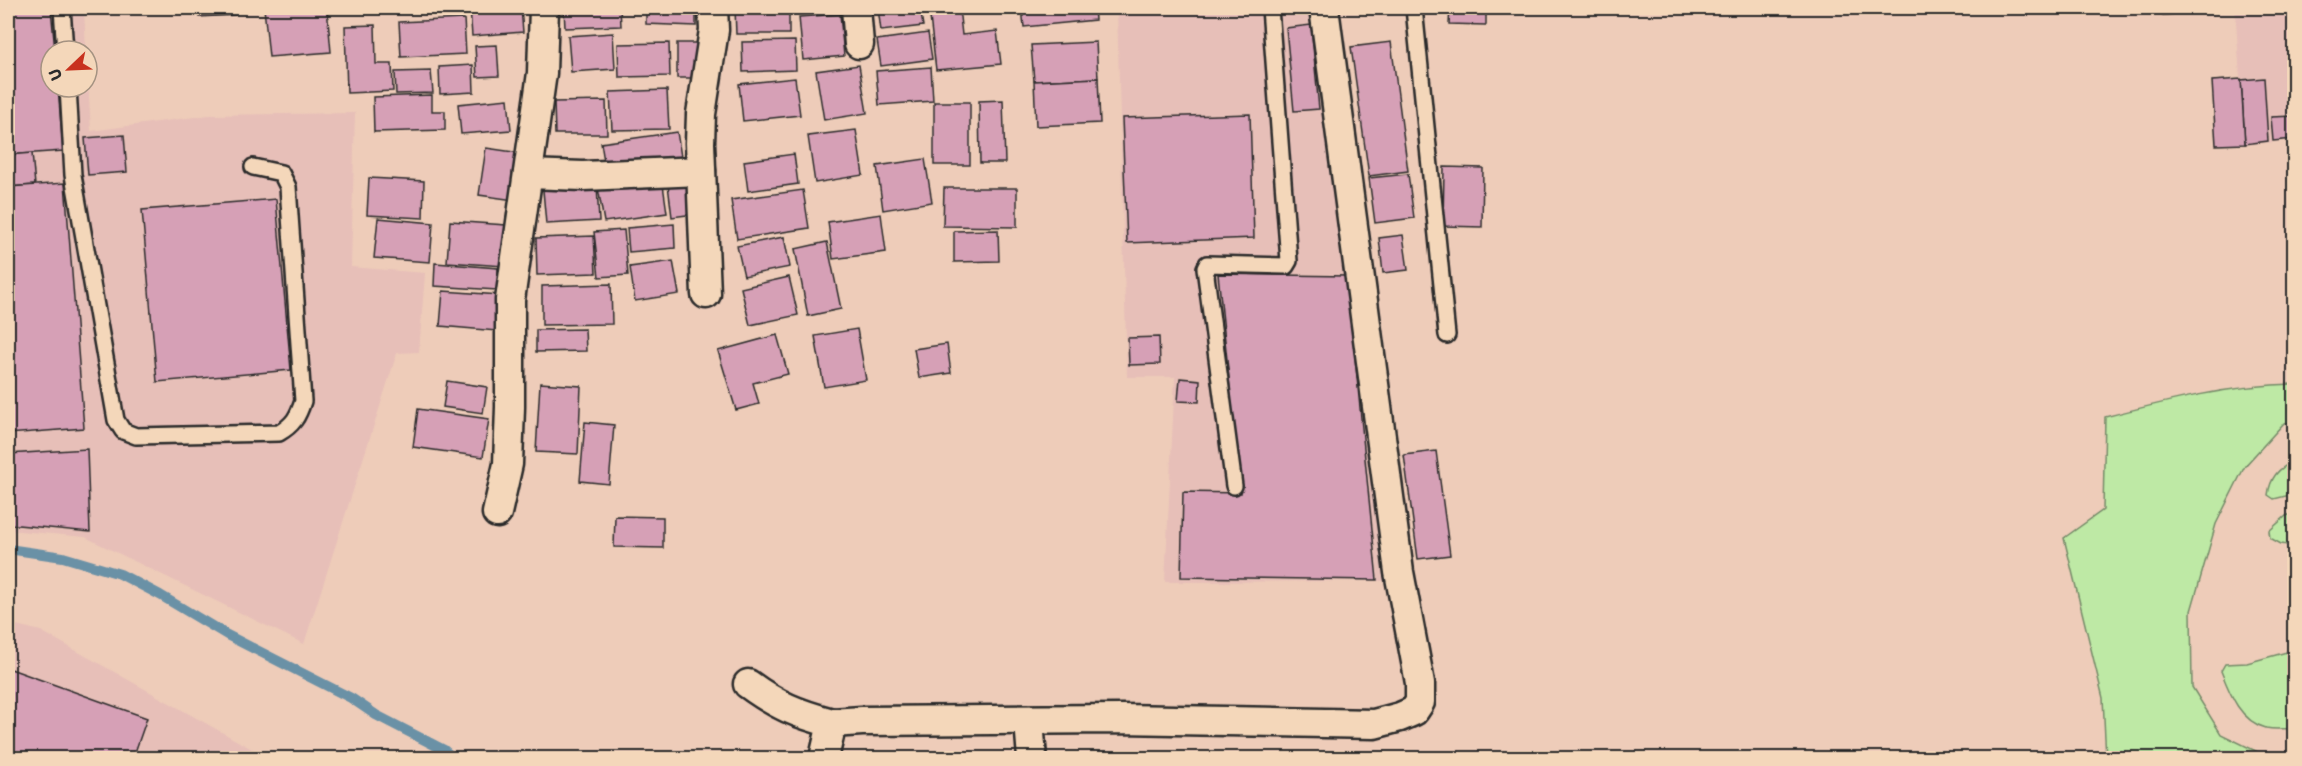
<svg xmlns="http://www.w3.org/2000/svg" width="2302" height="766" font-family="'Shantell Sans',sans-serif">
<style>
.built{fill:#e7bfb8}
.green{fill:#bee9a5;stroke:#748a68;stroke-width:1.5}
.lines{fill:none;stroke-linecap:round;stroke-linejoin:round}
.stream{stroke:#6b91a6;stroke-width:10}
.building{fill:#d6a0b6;stroke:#2b2b2b;stroke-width:1.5}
.lane-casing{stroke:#2b2b2b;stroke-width:20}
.street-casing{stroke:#2b2b2b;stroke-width:33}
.lane{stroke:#f4d7ba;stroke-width:15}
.street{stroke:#f4d7ba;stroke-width:28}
</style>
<rect width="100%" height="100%" fill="#eeccb9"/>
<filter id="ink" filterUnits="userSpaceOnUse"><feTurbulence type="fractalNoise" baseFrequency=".0167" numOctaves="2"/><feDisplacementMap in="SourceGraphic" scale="12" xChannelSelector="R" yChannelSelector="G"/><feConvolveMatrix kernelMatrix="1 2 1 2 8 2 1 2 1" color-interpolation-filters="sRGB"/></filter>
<g filter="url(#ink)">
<g class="built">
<path d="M8 8H84L86 51H51V87H87V64L91 131 209 115 355 113 351 267 425 273 419 352 397 353 304 644 85 537 8 530Z"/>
<path d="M1117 8H1310L1393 581 1165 582 1175 377H1127Z"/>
<path d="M2235 8H2294V140L2245 145Z"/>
<path d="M8 623 41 631 259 753 257 758H8Z"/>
</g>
<g class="green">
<path d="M2294 384V422L2284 423 2245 466 2216 524 2191 611 2192 687 2221 734 2270 758H2106L2103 698 2064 538 2103 510 2105 417C2167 401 2230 385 2294 384Z"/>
<path d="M2294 462V494L2274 499 2268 495C2270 479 2279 467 2294 462Z"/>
<path d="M2294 513V546L2281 544 2270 538 2269 531 2286 516Z"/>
<path d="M2294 650V729C2285 728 2276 730 2266 728 2240 721 2230 694 2221 671L2225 664 2247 663Z"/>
</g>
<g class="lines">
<path class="stream" d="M8 549 63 557 120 574 160 595 227 635 351 698 376 715 444 750 453 758"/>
</g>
<g class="building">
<path d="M8 8H51L55 51H51V87H58L63 151 8 155Z"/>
<path d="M198 8H235V15L199 17Z"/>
<path d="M264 8H327L331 52 269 57Z"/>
<path d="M470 8H521L523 32 472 36Z"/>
<path d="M564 8H620L621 26 565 28Z"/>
<path d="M646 8H696V26L646 24Z"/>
<path d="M735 8H789V34H736Z"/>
<path d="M878 8H920L923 26 881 31Z"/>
<path d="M929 8H959L962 35 997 31 1001 64 936 70Z"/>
<path d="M1022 8H1094L1095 20 1024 27Z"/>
<path d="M1450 8H1486V25L1449 24Z"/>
<path d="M2163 8H2233L2234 10 2163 15Z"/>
<path d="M840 14 844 56 803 60 799 17Z"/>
<path d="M464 19 466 54 401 57 399 22Z"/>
<path d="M375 25 376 64H392L393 91 347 93 345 26Z"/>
<path d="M1311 25 1319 109 1294 111 1286 28Z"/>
<path d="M613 33 615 69 571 72 568 36Z"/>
<path d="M928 33 932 59 881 66 877 40Z"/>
<path d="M795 41 796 70 743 72 742 42Z"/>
<path d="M1096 42 1098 78 1034 81 1031 45Z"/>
<path d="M1391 42 1408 171 1369 176 1351 47Z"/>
<path d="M669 43 670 76 619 77 618 44Z"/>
<rect x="677" y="43" width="22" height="35"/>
<path d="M497 45 499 76 477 77 475 46Z"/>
<path d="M473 65 474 92 440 94 439 67Z"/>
<path d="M859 65 867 113 824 120 816 71Z"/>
<path d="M931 67 933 101 879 105 876 71Z"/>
<path d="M431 71 433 93 396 94 395 72Z"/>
<path d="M795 78 800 115 743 121 739 84Z"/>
<path d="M1098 78 1100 123 1036 126 1034 81Z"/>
<path d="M2264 78 2268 141 2245 144 2241 80Z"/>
<path d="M2241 79 2245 144 2216 145 2212 81Z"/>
<path d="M667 90 669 129 612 130 610 92Z"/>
<path d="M432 95V111H445V130L374 132 373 97Z"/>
<path d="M508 99 511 130 461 134 458 104Z"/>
<path d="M1003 100 1005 163H980L979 101Z"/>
<path d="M606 101 607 134H555L554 102Z"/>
<rect x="934" y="102" width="36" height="63"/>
<path d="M1250 114 1254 238 1127 243 1122 118Z"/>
<path d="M2294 116V139L2273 141 2271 117Z"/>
<path d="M856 130 863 175 815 183 808 136Z"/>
<path d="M677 132 682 163 606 173 601 143Z"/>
<path d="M124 135 127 172 88 175 85 138Z"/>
<path d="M486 148 521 153 514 200 479 195Z"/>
<path d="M32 153 35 185 8 187V155Z"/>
<path d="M794 154 798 184 748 191 744 161Z"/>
<path d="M925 159 932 202 883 210 877 166Z"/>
<path d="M1444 167 1483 168 1482 227 1443 226Z"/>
<path d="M689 174 694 214 672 217 667 177Z"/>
<path d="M1408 174 1414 218 1375 223 1369 178Z"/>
<path d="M369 178 424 181 423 218 367 215Z"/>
<path d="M662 178 667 213 604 222 598 188Z"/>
<path d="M65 183 84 428 8 434V187Z"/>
<path d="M597 186 599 221 546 224 543 190Z"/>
<path d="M944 188H1017V227L943 226Z"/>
<path d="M803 190 809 228 737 239 731 200Z"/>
<path d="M276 199 291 370 157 382 142 210Z"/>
<path d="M881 214 886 252 833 259 828 222Z"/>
<path d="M378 218 433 223 430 262 374 258Z"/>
<path d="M450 221 506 225 504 266 447 262Z"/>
<path d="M674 224 675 248 629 252 627 228Z"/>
<path d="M624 230 628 275 599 277 594 232Z"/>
<path d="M998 230 999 261 954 262V231Z"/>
<path d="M1403 235 1408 270 1383 273 1379 238Z"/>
<path d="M594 236 596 273 537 275 536 238Z"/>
<path d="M784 237 790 267 744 276 737 246Z"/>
<path d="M827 242 841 309 808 316 795 249Z"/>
<path d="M673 261 679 294 635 301 630 267Z"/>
<path d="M435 263 498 268 497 290 434 286Z"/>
<path d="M1218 274 1347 276 1377 580 1181 577 1183 492 1241 493Z"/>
<path d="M789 277 798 315 750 325 741 288Z"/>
<path d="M611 284 612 324 542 325V286Z"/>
<path d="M443 291 500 295 497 331 440 326Z"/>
<path d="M585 329 586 351 536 352V330Z"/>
<path d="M857 329 866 380 824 387 815 336Z"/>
<path d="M777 335 788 374 753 383 759 404 736 410 718 351Z"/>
<path d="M1159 337 1160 364 1129 365 1128 338Z"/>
<path d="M947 344 951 373 919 378 914 349Z"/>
<path d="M1180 378 1200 380 1199 402 1178 401Z"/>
<path d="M447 381 487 387 483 413 443 407Z"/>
<path d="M540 383 581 386 578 454 536 452Z"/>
<path d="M418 409 489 419 483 457 413 447Z"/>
<path d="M585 422 614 425 609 484 580 481Z"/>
<path d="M87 449 90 532 8 524V454Z"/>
<path d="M1436 451 1450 555 1418 559 1404 455Z"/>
<path d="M615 516 663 517V548L614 547Z"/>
<path d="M8 668 147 718 133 758H8Z"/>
</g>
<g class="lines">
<g class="lane-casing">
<g id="lane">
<path d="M62 8 65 51"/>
<path d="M1414 8 1447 335"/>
<path d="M68 87 73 175 116 420 123 431 136 436 279 433C293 425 298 417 303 401L288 187 281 173 253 167"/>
<path d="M1234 486 1205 268 1207 264 1286 266 1289 261 1270 8"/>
</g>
</g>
<g class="street-casing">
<g id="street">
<path d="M856 8 859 44"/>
<path d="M528 174 583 176 701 171"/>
<path d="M706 294 700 143 701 114 714 30 713 8"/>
<path d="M497 513 508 464 510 407V300L542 73 544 8"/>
<path d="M748 684C778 706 796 713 832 723"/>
<path d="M1029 721 1032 758"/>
<path d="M824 758 832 723 862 721 1122 719 1374 724 1400 717 1414 711 1420 702V683L1399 572 1324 8"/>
</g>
</g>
<use href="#lane" class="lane"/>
<use href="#street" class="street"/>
</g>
</g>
<rect width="2302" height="766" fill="none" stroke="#f4d7ba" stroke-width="30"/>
<rect x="15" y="15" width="2272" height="736" fill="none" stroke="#2b2b2b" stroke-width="2" filter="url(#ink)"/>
<g transform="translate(69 69) rotate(247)"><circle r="28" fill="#f4d7ba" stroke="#a49281" stroke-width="1.5"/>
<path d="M0-4.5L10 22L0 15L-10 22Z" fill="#c8321e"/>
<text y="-9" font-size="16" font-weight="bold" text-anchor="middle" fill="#2b2b2b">U</text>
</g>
</svg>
